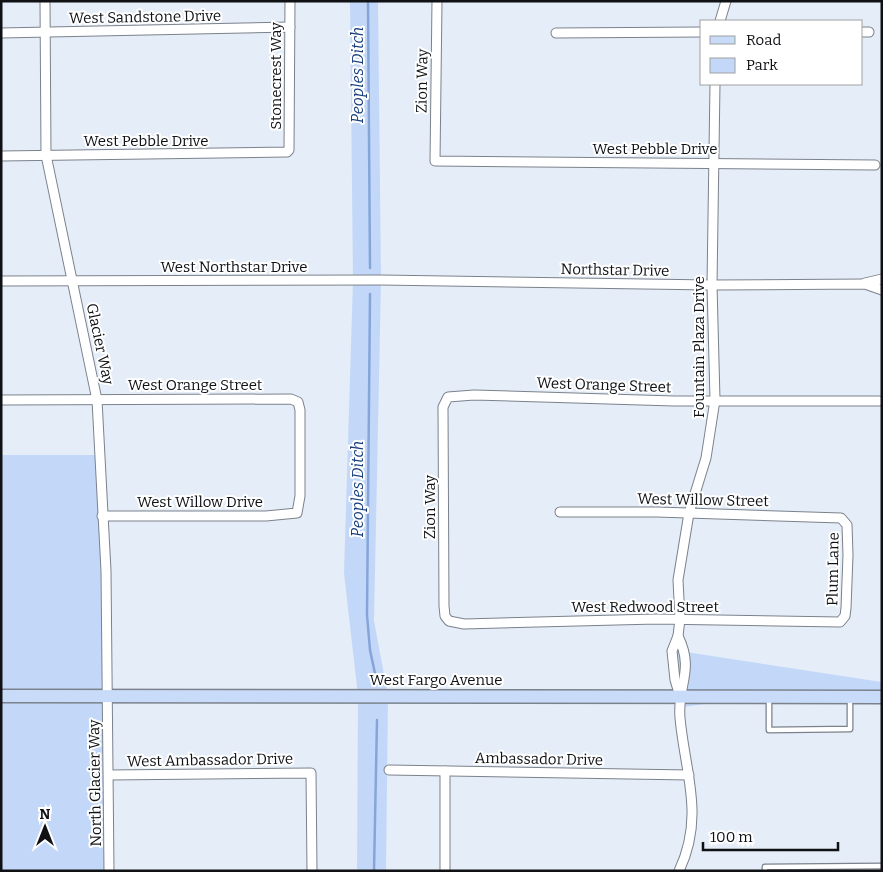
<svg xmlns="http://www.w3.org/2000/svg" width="883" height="872" font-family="Bitter,serif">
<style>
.green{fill:#c3d8f8}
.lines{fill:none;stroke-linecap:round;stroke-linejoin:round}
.stream{stroke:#85a5d9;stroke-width:2.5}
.lane-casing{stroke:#7b828c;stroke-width:7}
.street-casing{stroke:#7b828c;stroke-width:11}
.secondary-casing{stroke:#7b828c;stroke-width:15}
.lane{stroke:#fff;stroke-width:4.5}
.street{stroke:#fff;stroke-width:9}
.secondary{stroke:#c8dcfa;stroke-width:12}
.labels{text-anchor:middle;stroke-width:4;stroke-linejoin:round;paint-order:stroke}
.street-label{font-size:15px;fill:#0f1115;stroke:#fff}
.water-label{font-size:16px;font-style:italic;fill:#173e7c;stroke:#fff}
</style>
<rect width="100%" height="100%" fill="#e5edf8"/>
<g class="green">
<path d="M350 1H378L381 280 374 621 388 696 386 871H357L358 696 344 573 353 280Z"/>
<path d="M1 455H101L109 871H1Z"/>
<path d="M678 636 686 652 882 682V701L741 699 676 708 672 651Z"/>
</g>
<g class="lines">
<g class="stream">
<path d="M368 1 370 268"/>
<path d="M370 294 367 615 370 650 377 683"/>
<path d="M374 871 377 720"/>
</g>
<g class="lane-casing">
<g id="lane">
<path d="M769 697V730L850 729V698"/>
<path d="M765 871V867L882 866"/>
</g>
</g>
<g class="street-casing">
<g id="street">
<path d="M45 1 46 155 97 400 106 571 109 871"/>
<path d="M437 1 435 161 875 165"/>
<path d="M720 21 726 1"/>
<path d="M862 32H869"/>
<path d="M1 33 290 27"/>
<path d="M556 33 702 32"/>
<path d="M1 156 287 152 289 150 290 1"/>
<path d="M1 281 381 280 712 285 865 284 882 290"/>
<path d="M865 283 882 279"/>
<path d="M1 400 291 399 298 402 300 410V496L297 513 266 516H102"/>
<path d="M560 512H657L841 518 847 525 848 555 846 608 845 616 840 622 656 619 464 624 449 621 445 616 444 606 443 407 448 397 474 395 674 401H879"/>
<path d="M678 636C695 671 677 684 680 718 685 773 705 816 679 871"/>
<path d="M680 696 675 680 672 651 678 636 680 619 678 580 689 513 706 458 715 400 712 285 715 84"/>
<path d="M389 770 689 775"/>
<path d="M109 775 311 773 312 871"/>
<path d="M445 871V771"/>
</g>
</g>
<g class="secondary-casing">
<path id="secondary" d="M1 696 882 697"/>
</g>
<use href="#lane" class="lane"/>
<use href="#street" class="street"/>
<use href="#secondary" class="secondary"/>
</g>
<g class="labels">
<g class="street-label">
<text transform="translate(145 17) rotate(-1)" y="5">West Sandstone Drive</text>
<text transform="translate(276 76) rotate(-90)" y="5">Stonecrest Way</text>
<text transform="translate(422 81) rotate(-89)" y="5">Zion Way</text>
<text x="146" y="146">West Pebble Drive</text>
<text x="655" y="154">West Pebble Drive</text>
<text x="234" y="272">West Northstar Drive</text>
<text transform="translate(615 270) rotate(1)" y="5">Northstar Drive</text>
<text transform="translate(100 344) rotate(78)" y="5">Glacier Way</text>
<text transform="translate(699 347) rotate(-90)" y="5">Fountain Plaza Drive</text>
<text x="195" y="390">West Orange Street</text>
<text transform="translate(604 385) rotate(2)" y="5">West Orange Street</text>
<text transform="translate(703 500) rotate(1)" y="5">West Willow Street</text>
<text x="200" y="507">West Willow Drive</text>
<text transform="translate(430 507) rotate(-90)" y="5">Zion Way</text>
<text transform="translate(833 569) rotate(-89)" y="5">Plum Lane</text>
<text x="645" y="612">West Redwood Street</text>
<text x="436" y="685">West Fargo Avenue</text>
<text transform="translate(539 759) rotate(1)" y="5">Ambassador Drive</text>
<text transform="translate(210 760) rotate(-1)" y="5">West Ambassador Drive</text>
<text transform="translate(95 783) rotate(-91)" y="5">North Glacier Way</text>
</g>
<g class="water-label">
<text transform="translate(357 75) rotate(-90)" y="6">Peoples Ditch</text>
<text transform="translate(357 489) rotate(-90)" y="6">Peoples Ditch</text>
</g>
</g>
<rect width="883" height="872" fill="none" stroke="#0f1115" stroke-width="5"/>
<rect x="700" y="20" width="162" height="65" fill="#ffffff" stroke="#9fa0a1"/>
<rect x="710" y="36" width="25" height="8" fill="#c8dcfa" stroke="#9fa0a1"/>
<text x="746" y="45" font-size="15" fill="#0f1115">Road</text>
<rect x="710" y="58" width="25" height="15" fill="#c3d8f8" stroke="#9fa0a1"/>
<text x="746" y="70" font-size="15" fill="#0f1115">Park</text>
<g transform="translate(45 827)" stroke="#ffffff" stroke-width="4" paint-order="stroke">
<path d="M0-4L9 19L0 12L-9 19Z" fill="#0f1115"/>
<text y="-8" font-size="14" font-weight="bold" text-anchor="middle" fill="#0f1115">N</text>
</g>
<path d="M703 842v8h135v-8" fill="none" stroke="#0f1115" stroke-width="2.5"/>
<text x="710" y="842" font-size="15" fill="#0f1115" stroke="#ffffff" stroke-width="4" paint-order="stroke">100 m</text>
</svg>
